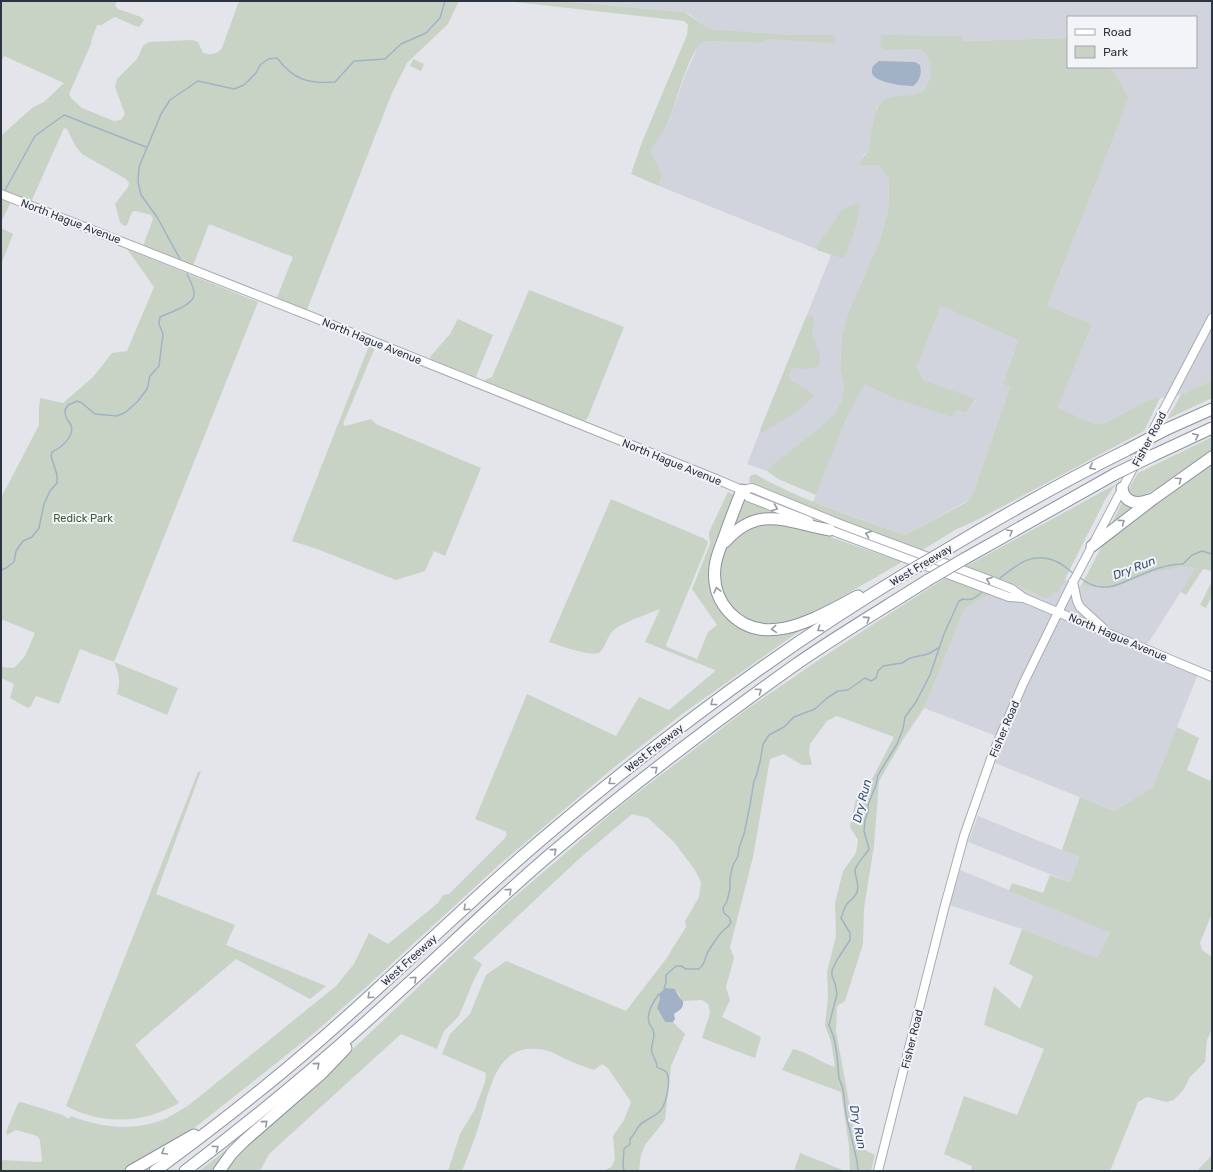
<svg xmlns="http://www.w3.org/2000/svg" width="1213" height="1172" font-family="Rubik,sans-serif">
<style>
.built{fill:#d1d4dc}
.green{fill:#c8d3c5}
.water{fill:#a1b2c7}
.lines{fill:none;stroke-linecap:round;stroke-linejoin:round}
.stream{stroke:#a1b2c7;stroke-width:1.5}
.secondary-casing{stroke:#a8acb4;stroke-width:10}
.motorway-casing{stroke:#8c929f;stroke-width:13}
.secondary{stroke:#fff;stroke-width:8}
.motorway{stroke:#fff;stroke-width:11}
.motorway-bridge-casing{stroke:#8c929f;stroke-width:13;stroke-linecap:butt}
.motorway-bridge{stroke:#fff;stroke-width:11}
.oneway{stroke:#9699a0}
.labels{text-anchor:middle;stroke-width:4;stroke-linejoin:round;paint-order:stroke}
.street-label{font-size:11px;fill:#2c3341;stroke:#f3f4f7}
.park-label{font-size:11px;fill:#3f5b3b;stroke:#f3f4f7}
.water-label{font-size:12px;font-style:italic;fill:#395072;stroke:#f3f4f7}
</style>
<rect width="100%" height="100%" fill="#e3e5ea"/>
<g class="built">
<path d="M560 1H1212V380L1181 395 1148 400 1105 423 1096 424 1058 408 1092 324 1047 306 1119 124 1114 72 1108 67H1196V17H1068V38L962 41 915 50 923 51 929 57 932 66 930 80 924 90 916 95 888 99 881 103 877 108 869 149 863 156 862 166 878 165 884 172 889 180 888 211 879 242 848 313 842 334 840 370 844 386 842 400 834 414 812 434 778 460 767 471 747 464 831 255 659 186 662 176 651 151 654 143 667 126 686 73 699 45 704 41 757 43 771 39 833 35H793L711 29 706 27 691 15 684 12Z"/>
<path d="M941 306 1018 340 1003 384 1010 387 972 496 965 502 905 535 813 502 847 417 865 383 966 413 976 400 923 380 917 367Z"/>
<path d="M1182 567 1196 568 1147 645 1200 669 1153 787 1114 811 995 763 1004 739 924 708 965 608 1009 582 1047 599 1059 591 1064 579 1081 586 1111 589 1152 573Z"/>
<path d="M978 816 1079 857 1070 882 968 842Z"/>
<path d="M960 870 1109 931 1097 958 1022 929 950 905Z"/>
</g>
<g class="green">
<path d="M1 1H117L115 5 118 9 141 17 144 20 139 27 135 26 115 17 101 25H97L91 41V44L69 94 72 99 82 108 114 121 121 120 125 114 115 87 117 79 137 59 143 46 149 42 192 40 198 42 203 53C211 55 216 55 222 48L239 1H459L448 24 407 63 392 93 306 312 276 300 293 257 209 224 193 266 143 246 153 219 151 215 135 211 132 212 127 225 124 226 120 222 115 204 128 187 129 183 126 179 82 154 76 147 67 129 64 128 31 202 1 190V139L3 134 32 108 44 102 64 83 4 56 1 62Z"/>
<path d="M506 1H560L684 12C694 17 701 25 711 29L793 35H833L835 40 832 43 771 39 757 43 704 41C686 55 677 103 667 125 663 134 655 141 651 151L662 176 659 186 631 174 642 142 687 35 688 25 684 21Z"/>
<path d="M882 35 961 36 963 41 1068 38V67H1108L1114 72 1128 97 1119 124 1047 306 1092 324 1058 408 1096 424 1105 423 1148 400 1160 398 1144 431 977 520 955 530 921 551 756 487 753 485 749 481 750 476 755 474C802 501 855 517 905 535L965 503 972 496 1010 387 1003 384 1018 340 941 306 917 367 923 380 976 399 966 413 956 410 952 417 894 398 865 384 847 417 816 495 778 479 767 471 769 468 778 460 812 434 834 414 842 400 844 386 840 370 842 334 848 313 879 242 888 211 889 180 884 172 878 165 862 166 860 163C863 157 868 152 869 147 872 135 873 112 881 103 898 86 926 110 931 71 932 64 929 56 924 52 914 45 893 53 882 48L880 43Z"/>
<path d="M413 59 424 64 421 71 410 66Z"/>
<path d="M1 198 9 201 10 204 1 222Z"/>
<path d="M856 203H858L860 206 855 229 845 256 842 258 817 250V246L842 210Z"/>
<path d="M1 228 13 234 1 265Z"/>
<path d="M127 249 258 302 114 662 178 688 167 715 117 694C121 681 119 674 114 662L80 649 59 704 36 696 31 706 28 708 10 698 14 684 1 678V667L14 668 25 656 35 633 1 619V498L39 425V409L40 398 63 403 93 377 112 353 127 351 154 287Z"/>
<path d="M529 290 624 327 588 417 586 420H582L485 383V380L492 377Z"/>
<path d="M810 315 813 316C815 323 811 329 813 335 814 342 826 363 816 367 810 370 800 368 794 368L789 374 791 380 813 394C812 405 775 425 764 432H762L760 430 806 317Z"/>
<path d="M458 319 493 335 475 379 432 362 430 357 450 334Z"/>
<path d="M370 343 376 345 343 424 345 426 371 419 376 424 481 468 445 556 434 551 425 571 396 580 317 549 292 541Z"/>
<path d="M1212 380V398L1167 419 1181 395Z"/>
<path d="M1212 437V451C1196 462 1155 495 1138 496 1133 497 1130 494 1128 490L1138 473Z"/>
<path d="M1212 463V571L1203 569 1186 595 1181 592 1195 568 1182 567 1152 573 1111 589 1081 586 1103 544 1119 530Z"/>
<path d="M1116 484 1105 500 1059 591 1047 599 1009 582 965 567Z"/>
<path d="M728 492 736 496 710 575 741 625 811 623 682 714 612 769 500 864 364 989 313 1034 193 1129 166 1148 123 1171H1V1160L40 1162 42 1161 40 1140 37 1136 16 1130 7 1135 6 1132 18 1103 21 1102 63 1115 68 1119 71 1116C102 1128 135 1132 167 1118 175 1114 182 1109 189 1105L336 986 354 964 369 933 388 944 438 903 443 895 449 894 504 839 507 834 505 831 475 819 527 694 616 736 639 697 669 710 715 671V670L645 642 660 609C648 614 624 622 615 629 607 635 606 647 600 652 592 658 559 645 549 642L611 499 705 539 708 542 707 546 666 645 667 647 697 659 708 632 717 625 692 589 710 544 709 536V532Z"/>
<path d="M741 498 785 515 730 531Z"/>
<path d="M1123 500 1139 507 1115 525 1112 523Z"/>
<path d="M758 523 796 525 902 562 819 610 799 621 769 626 746 620 728 606 718 579 722 553 733 537Z"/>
<path d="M945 578 991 593 965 608 924 708 904 738 879 781 874 846 864 908 863 944 845 1001 837 1006 836 1031 857 1146 875 1155 871 1171H850L849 1146 841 1092 782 1070 793 1049C808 1052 821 1063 835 1067L831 1042 825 1025 828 997 827 972 836 936 835 903 843 871 856 853 858 840 850 827 856 798 870 783 894 737 837 716 827 721 810 744 809 752 812 765H802L784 754 770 759 753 857 730 947 734 958 726 987 730 1000 722 1017 761 1037 755 1058 702 1038 710 1013 708 1004 702 1000 683 1001 681 999 679 994 675 989 660 998 657 1008 665 1022H673L685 1034 671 1066 665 1120 645 1145 641 1155 639 1171H603L611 1167 615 1159 613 1136 624 1120 631 1102 608 1068 602 1064 594 1070C586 1067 576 1064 568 1060 556 1055 552 1050 537 1049 494 1045 489 1095 479 1125 474 1141 468 1156 462 1171H448L460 1134 475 1109 485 1082 486 1073 442 1054 450 1034 470 1014 486 975 506 961 626 1011 666 959 686 927 685 921 699 897 701 882 695 870 674 842 648 818 632 814 580 858 473 958 482 964 473 982 459 1016 444 1031 437 1049 401 1034 269 1154 260 1171H223L232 1159 316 1084 505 905 619 807 747 709 838 647Z"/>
<path d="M1212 581V596L1206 608 1200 605Z"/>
<path d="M1177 727 1199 738 1187 770 1210 781 1212 777V913L1200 943 1202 950 1212 957V1029L1207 1040 1205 1062 1190 1077 1184 1089 1174 1100 1167 1102 1147 1097 1138 1102 1110 1171H971L972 1166 944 1154 964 1096 1017 1115 1044 1049 984 1025 994 986 1020 1009 1033 976 1009 964 1022 929 1097 958 1109 932 1009 891 1012 883 1043 893 1050 875 1070 882 1079 857 1062 850 1080 797 1114 811 1153 787Z"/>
<path d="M201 771 156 894 235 925 226 945 326 986 310 999 236 959 135 1045 179 1103C143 1124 102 1125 66 1106L198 772Z"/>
<path d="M234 1144 216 1171H199Z"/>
<path d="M800 1153 845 1171H794Z"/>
<path d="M1212 1155V1171H1197Z"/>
</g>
<g class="water">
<path d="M879 61 915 62 920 65C922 73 920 81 913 86 904 86 878 83 873 75 871 72 872 69 873 66Z"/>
<path d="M665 988 675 989C677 993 680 999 683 1001 684 1009 679 1010 674 1014L675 1019 673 1022H665L657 1008 660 998 659 994Z"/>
</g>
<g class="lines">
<g class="stream">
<path d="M4 192 35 136 64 115 146 147"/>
<path d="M180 259 157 217 141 195 138 182 139 167 161 114 170 100 198 81 234 89 244 85 256 73 260 65 268 59 277 58C294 80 308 84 335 82L354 61 385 59 401 44 426 33 440 18 445 1"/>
<path d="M1 570 6 568 14 562 16 551 23 541 32 537 39 528 44 504 50 491 57 483V475L51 456 52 452C61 448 75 436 71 425 70 423 68 421 67 419 66 417 65 413 65 410L68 405 77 401 82 403 95 414 117 416 126 412 138 401 147 389 150 376 159 366 163 334 159 324 160 317C168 313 194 305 194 295 195 288 190 281 187 274"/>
<path d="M1079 577C1086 582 1093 587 1102 587 1113 588 1121 583 1131 579 1148 572 1164 564 1183 564L1192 555 1202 551 1212 554"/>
<path d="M999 579C1018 563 1036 549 1061 564 1066 567 1070 571 1074 574"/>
<path d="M664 988 666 983V975L676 966H681L686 969H699C707 962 704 957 709 950 713 944 716 939 720 934 724 929 729 927 731 922L729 917 724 913 723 908 727 901 730 889V878L733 865 738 856 739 848 744 834 750 805 754 781 756 777 760 762 763 744 769 735 784 727 794 717 815 709 827 698 838 691 848 690 865 678 871 681 876 678 878 671 883 666 902 663 910 658 928 654 940 647"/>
<path d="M624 1171 623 1166 624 1149 630 1144V1139C634 1135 636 1130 639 1126 644 1120 654 1117 659 1112 666 1106 671 1082 667 1073 665 1069 660 1070 657 1067 657 1062 654 1058 652 1053 650 1046 654 1041 654 1034 654 1029 651 1027 649 1023 646 1013 653 1002 659 994"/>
<path d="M858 1171 857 1161 846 1114 843 1089 839 1078 837 1055 834 1038 829 1025 837 994 835 983 832 976V970L837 960 850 940V933L841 918C843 914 844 907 847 904 850 900 855 898 857 892 860 884 855 878 855 870 856 865 865 855 869 849L864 831 865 820 868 812V805L876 785 878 775 897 744 903 729 905 717 916 702 930 675 944 634 959 601 963 599C972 601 975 598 982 592"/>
</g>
<g class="secondary-casing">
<g id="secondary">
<path d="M1 194 310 316 716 479 742 490 748 497 809 521"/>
<path d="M742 490 752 488 840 524 992 581 1012 589 1024 598 1212 677"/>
<path d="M825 528 1009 597 1024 598"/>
<path d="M1073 582 1077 601 1080 607 1103 628"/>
<path d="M878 1171 944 909 964 836 993 753 1023 684 1070 588 1212 318"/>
</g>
</g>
<g class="motorway-casing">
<g id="motorway">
<path d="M1167 429 1212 409"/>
<path d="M1154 455 1212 428"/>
<path d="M1122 488C1124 503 1137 505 1149 500"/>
<path d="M742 490C736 505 730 520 725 535 721 546 716 556 715 567 713 584 718 600 729 612 766 652 820 615 858 596"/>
<path d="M725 542C759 503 788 523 830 530"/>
<path d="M1092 546 1153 499 1212 457"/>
<path d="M944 551C1004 515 1064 481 1127 450"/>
<path d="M964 559 1115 474"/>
<path d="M131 1171 194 1135"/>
<path d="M155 1171C211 1130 266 1087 318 1042 394 976 465 905 541 840 656 742 778 650 908 572"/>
<path d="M185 1171C260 1114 332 1054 401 990 452 944 501 896 553 852 631 786 712 724 795 665 838 635 884 608 928 580"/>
<path d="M219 1171 232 1153 244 1141 322 1073 346 1048"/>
</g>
</g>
<use href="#secondary" class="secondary"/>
<use href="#motorway" class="motorway"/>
<g class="motorway-bridge-casing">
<g id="motorway-bridge">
<path d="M1127 450 1167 429"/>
<path d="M1115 474 1154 455"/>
<path d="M908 572 944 551"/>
<path d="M928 580 964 559"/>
</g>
</g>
<use href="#motorway-bridge" class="motorway-bridge"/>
</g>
<defs><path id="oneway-chevron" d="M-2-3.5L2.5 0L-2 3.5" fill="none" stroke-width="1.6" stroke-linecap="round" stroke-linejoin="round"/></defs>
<g class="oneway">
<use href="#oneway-chevron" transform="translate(1196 436) rotate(-25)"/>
<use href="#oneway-chevron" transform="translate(1092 467) rotate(154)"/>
<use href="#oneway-chevron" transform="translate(1179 480) rotate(-35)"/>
<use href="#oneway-chevron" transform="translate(775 508) rotate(22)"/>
<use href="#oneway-chevron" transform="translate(1122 522) rotate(-37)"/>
<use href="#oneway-chevron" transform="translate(1010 532) rotate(-30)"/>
<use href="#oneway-chevron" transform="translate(868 534) rotate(-160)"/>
<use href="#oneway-chevron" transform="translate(989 580) rotate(-159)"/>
<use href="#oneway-chevron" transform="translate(717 590) rotate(-105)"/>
<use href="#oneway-chevron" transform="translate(867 619) rotate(-33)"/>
<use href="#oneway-chevron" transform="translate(774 629) rotate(175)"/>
<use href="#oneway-chevron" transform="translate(820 629) rotate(146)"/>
<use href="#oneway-chevron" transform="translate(759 691) rotate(-35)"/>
<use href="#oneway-chevron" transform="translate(713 703) rotate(143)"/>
<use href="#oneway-chevron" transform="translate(655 769) rotate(-39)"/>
<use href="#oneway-chevron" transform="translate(611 782) rotate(141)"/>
<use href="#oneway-chevron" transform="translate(554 851) rotate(-40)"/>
<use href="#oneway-chevron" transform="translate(509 891) rotate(-43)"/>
<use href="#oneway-chevron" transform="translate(466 908) rotate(137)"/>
<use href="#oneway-chevron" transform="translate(414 979) rotate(-43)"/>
<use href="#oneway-chevron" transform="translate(370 996) rotate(138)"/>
<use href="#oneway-chevron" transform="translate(317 1065) rotate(-41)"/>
<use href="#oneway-chevron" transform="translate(265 1123) rotate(-41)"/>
<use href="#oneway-chevron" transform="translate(216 1148) rotate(-37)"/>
<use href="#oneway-chevron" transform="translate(164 1152) rotate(150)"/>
</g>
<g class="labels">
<g class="street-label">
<text transform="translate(71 221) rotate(21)" y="4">North Hague Avenue</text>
<text transform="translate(372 341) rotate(22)" y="4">North Hague Avenue</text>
<text transform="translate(1149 439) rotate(-62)" y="4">Fisher Road</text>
<text transform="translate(672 462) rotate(22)" y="4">North Hague Avenue</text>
<text transform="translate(921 565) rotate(-31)" y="4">West Freeway</text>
<text transform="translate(1118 637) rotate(23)" y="4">North Hague Avenue</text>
<text transform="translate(1004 729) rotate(-67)" y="4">Fisher Road</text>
<text transform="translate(654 748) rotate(-38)" y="4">West Freeway</text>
<text transform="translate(409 960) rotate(-42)" y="4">West Freeway</text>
<text transform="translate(912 1039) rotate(-76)" y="4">Fisher Road</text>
</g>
<g class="park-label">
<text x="83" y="522">Redick Park</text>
</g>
<g class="water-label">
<text transform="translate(1134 568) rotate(-21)" y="4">Dry Run</text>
<text transform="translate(862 801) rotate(-76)" y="4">Dry Run</text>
<text transform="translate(858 1127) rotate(79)" y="4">Dry Run</text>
</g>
</g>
<rect width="1213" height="1172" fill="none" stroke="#2c3341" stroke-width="4"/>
<rect x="1067" y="16" width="130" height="52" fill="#f3f4f7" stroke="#a3a7ae"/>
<rect x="1075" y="29" width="20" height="6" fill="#ffffff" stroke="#a3a7ae"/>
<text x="1103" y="36" font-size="12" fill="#2c3341">Road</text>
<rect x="1075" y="46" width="20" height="12" fill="#c8d3c5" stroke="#a3a7ae"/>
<text x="1103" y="56" font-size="12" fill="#2c3341">Park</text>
</svg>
